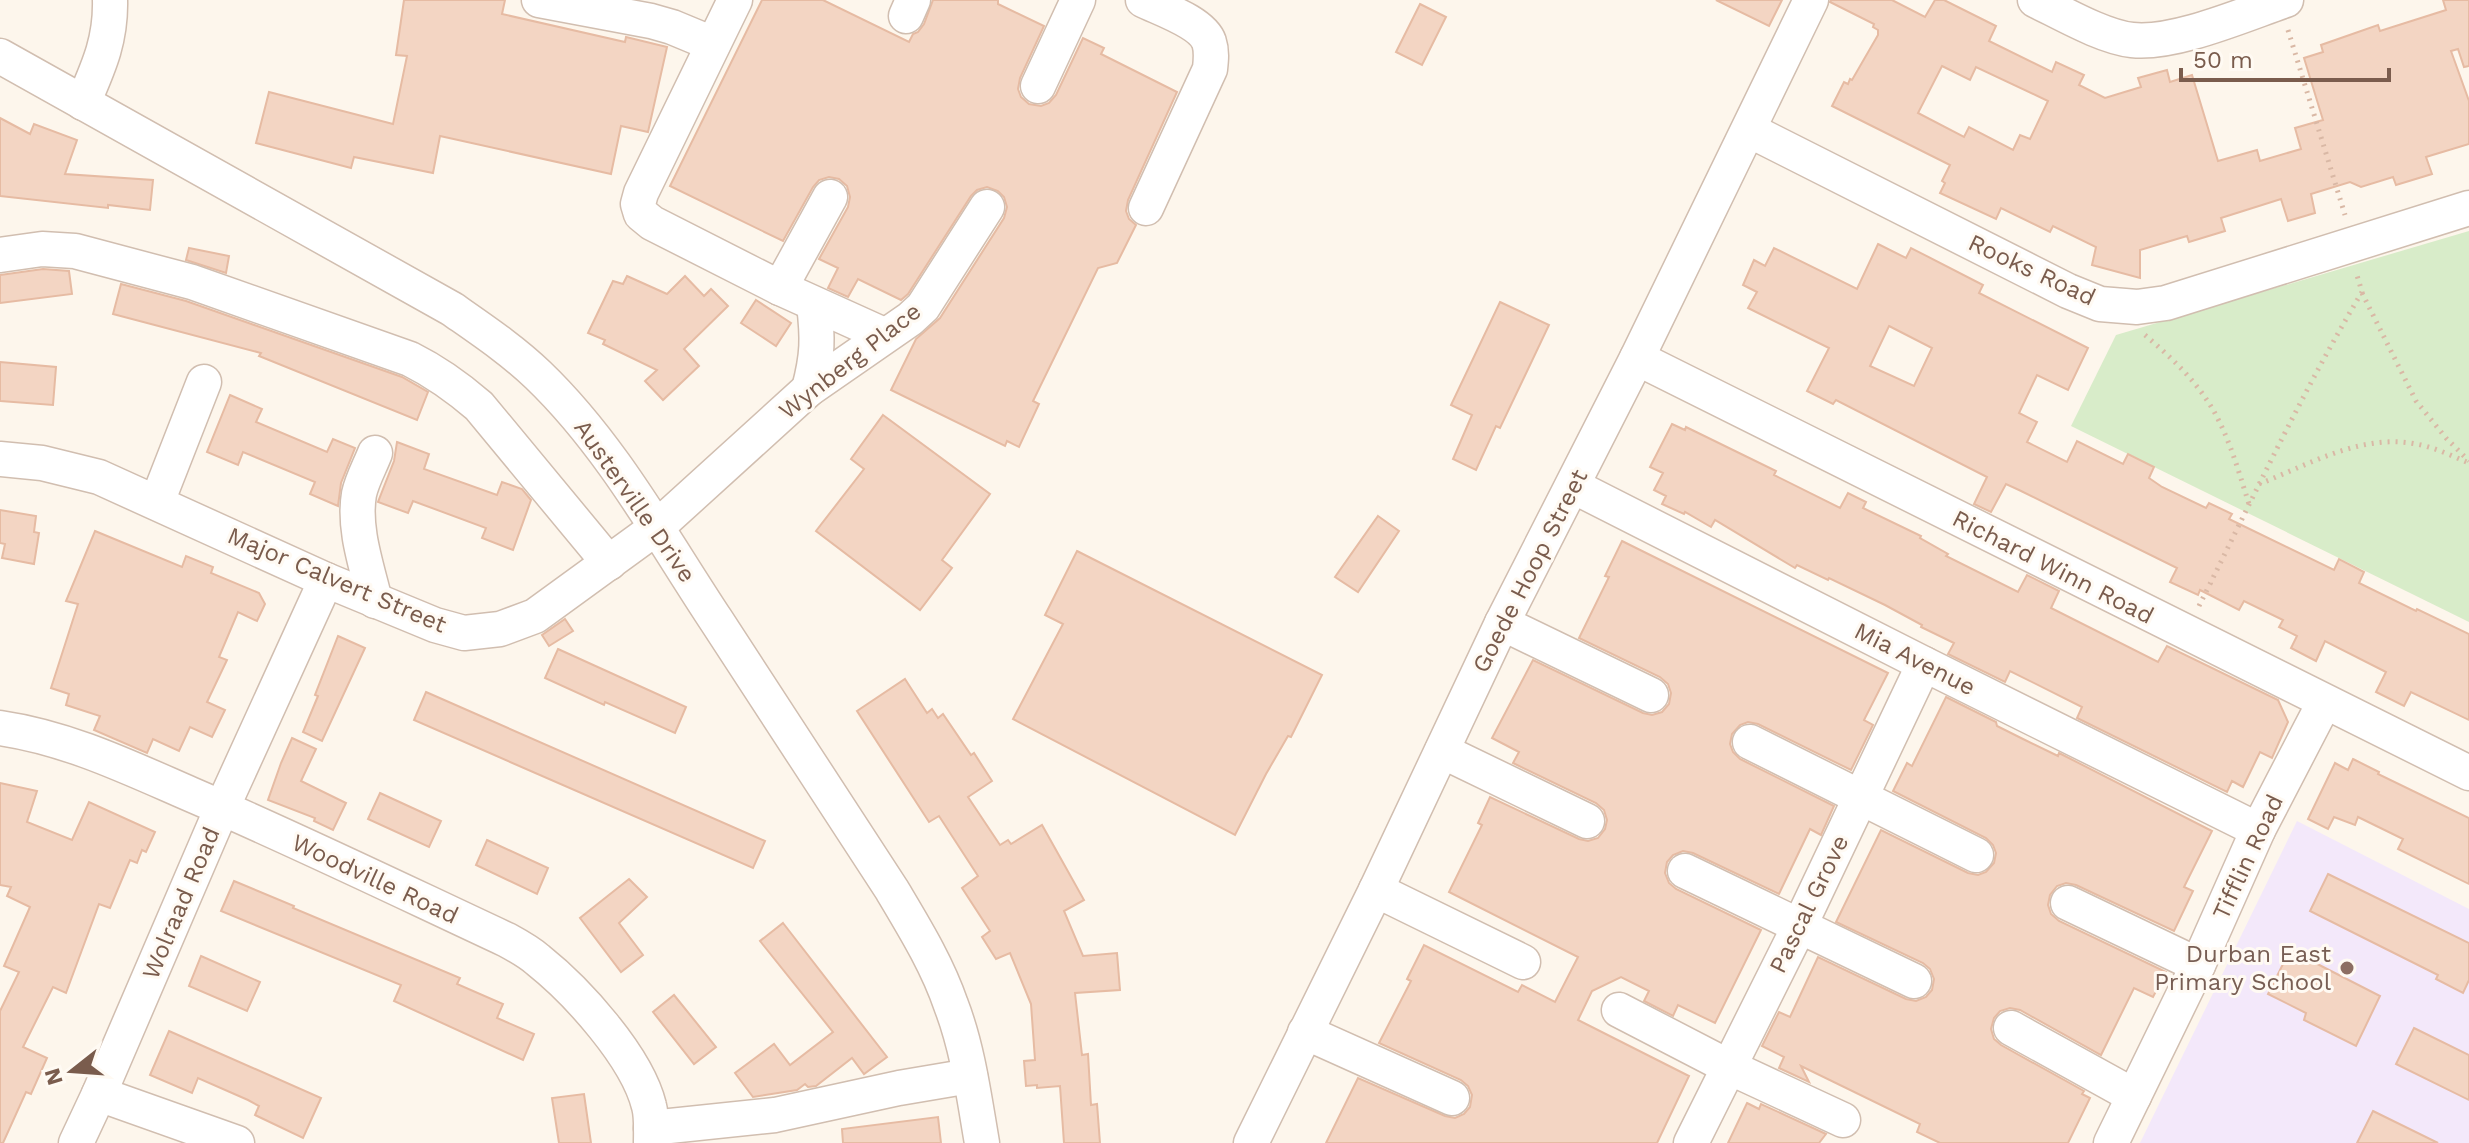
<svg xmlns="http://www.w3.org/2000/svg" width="2469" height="1143" font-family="'Work Sans',sans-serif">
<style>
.education{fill:#f3e8fa}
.green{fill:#d8ecc9}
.building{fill:#f3d5c3;stroke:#e6bba3;stroke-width:2;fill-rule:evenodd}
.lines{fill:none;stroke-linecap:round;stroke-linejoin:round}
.minor-casing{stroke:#d1beb0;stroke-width:37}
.path{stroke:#d9b8a5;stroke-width:5;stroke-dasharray:2 6;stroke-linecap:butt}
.minor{stroke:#fff;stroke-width:34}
.education-dot{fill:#8d6e63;stroke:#fffaf3;stroke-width:3}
.labels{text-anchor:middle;stroke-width:6;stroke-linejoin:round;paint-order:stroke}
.street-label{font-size:24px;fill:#7a5c4d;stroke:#fffaf3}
.education-label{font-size:24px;fill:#785e54;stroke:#fffaf3;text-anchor:end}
</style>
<rect width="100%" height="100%" fill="#fdf6ec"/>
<path class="education" d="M2297 821 2469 909V1143H2140Z"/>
<path class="green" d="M2469 231V622L2071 426 2116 335Z"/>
<g class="building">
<path d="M404 0H505L502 14 625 42 626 37 667 47 648 132 621 126 611 174 440 136 433 173 354 157 351 168 256 143 269 92 393 124 407 56 396 55Z"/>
<path d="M762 0H823L909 42 913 34 918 32 924 24 933 0H998V4L1044 26 1020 78 1018 89 1021 97 1029 104 1041 106 1049 103 1056 95 1083 38 1104 48 1101 54 1177 92 1128 200 1126 211 1129 219 1136 225 1117 263 1098 268 1033 401 1039 404 1019 447 1007 441 1005 446 891 390 916 339 940 318 1004 218 1007 207 1004 197 998 191 987 187 977 190 971 196 908 294 901 300 858 279 848 297 828 288 838 268 819 259 848 207 850 197 847 186 839 179 829 177 819 180 813 187 783 241 670 186Z"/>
<path d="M1716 0H1782L1769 26Z"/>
<path d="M1831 0H1892L1925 17 1935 0H1944L1996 26 1989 41 2052 72 2056 62 2084 75 2079 85 2105 98 2141 87 2138 78 2167 70 2170 82 2192 75 2218 161 2257 150 2260 161 2301 149 2295 128 2323 120 2304 58 2323 52 2321 45 2378 25 2380 31 2446 10 2443 0H2469V66L2464 67 2458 49 2451 51 2469 101V144L2426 157 2432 174 2396 185 2393 177 2361 187 2350 182 2311 194 2315 213 2288 221 2281 199 2221 218 2225 231 2189 242 2187 236 2140 250V278L2092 265 2096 247 2053 226 2050 232 2001 208 1996 219 1940 193 1945 183 1942 181 1950 165 1832 106 1844 82 1848 84 1850 79 1852 80 1878 35V30L1873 27 1874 24 1830 2ZM1942 66 1970 80 1976 67 2048 101 2030 139 2020 135 2013 150 1969 127 1964 137 1918 113Z"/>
<path d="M1420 4 1446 17 1422 65 1396 52Z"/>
<path d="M0 118 30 134 34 124 77 140 65 174 153 180 150 210 108 205V208L0 196Z"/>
<path d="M1878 244 1906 258 1911 248 1983 285 1979 293 2088 348 2068 390 2037 375 2019 413 2037 422 2027 442 2067 462 2077 441 2123 464 2128 454 2154 467 2149 478 2162 487 2206 508 2209 503 2232 514 2229 519 2334 570 2339 559 2364 572 2359 583 2416 611 2417 609 2469 634V720L2411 692 2404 706 2376 692 2386 672 2325 641 2316 661 2291 648 2297 636 2279 627 2283 620 2244 601 2239 610 2200 590 2198 595 2170 582 2177 568 2019 490 2006 484 1991 512 1974 504 1987 477 1836 400 1833 404 1807 391 1829 348 1748 308 1757 292 1743 285 1754 260 1765 266 1774 248 1857 289ZM1889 326 1932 348 1914 386 1870 366Z"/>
<path d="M189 248 229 256 226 273 186 260Z"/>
<path d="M43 269 69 271 72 294 0 303V275Z"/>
<path d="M627 276 667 294 685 276 704 296 711 289 728 306 684 349 699 366 663 400 645 381 657 370 603 344 605 340 588 333 613 281 623 284Z"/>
<path d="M121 284 186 301 402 377 428 392 417 420 259 356 261 353 113 314Z"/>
<path d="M756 300 791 323 776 346 741 323Z"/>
<path d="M1500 302 1549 325 1500 428 1496 426 1476 470 1453 459 1472 415 1451 405Z"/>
<path d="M0 362 56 367 53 405 0 401Z"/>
<path d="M230 395 262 409 256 422 327 452 333 439 355 448 341 483 338 506 310 494 315 482 243 452 238 465 207 452Z"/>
<path d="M883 415 990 494 942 560 952 568 920 610 816 531 864 469 851 459Z"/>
<path d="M1672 424 1685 430 1686 427 1776 471 1774 475 1840 508 1848 493 1866 502 1863 508 1921 536 1920 538 1948 554 1946 556 2018 592 2027 575 2059 591 2051 608 2158 662 2167 646 2278 700 2288 722 2272 758 2260 752 2243 787 2232 781 2227 792 2077 718 2082 707 2010 671 2005 682 1948 654 1954 643 1921 627 1922 625 1885 605 1829 578 1828 580 1797 565 1795 568 1715 520 1711 527 1685 512 1684 514 1662 504 1666 496 1654 490 1663 473 1650 467Z"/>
<path d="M397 442 429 454 424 469 497 495 502 482 522 489 531 500 513 550 482 538 486 528 413 501 408 513 378 502 394 461Z"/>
<path d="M0 510 36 516 34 532 39 533 34 564 2 558 5 544 0 543Z"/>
<path d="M1378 516 1399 531 1358 592 1335 577Z"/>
<path d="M95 531 182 567 186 556 213 567 211 573 259 593 265 604 257 621 238 612 219 657 227 660 207 702 225 710 212 737 190 727 179 751 153 739 147 753 94 730 100 716 66 705 69 694 51 688 78 604 66 601Z"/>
<path d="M1622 541 1888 673 1864 720 1873 725 1851 770 1758 724 1748 722 1740 725 1732 734 1730 744 1733 752 1740 759 1834 806 1821 835 1810 829 1779 894 1693 853 1683 851 1673 855 1667 862 1665 873 1669 883 1676 889 1761 930 1715 1023 1678 1005 1673 1016 1644 1001 1649 991 1621 977 1592 991 1578 1020 1689 1076 1657 1143H1326L1358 1078 1445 1116 1455 1118 1464 1114 1470 1107 1472 1095 1468 1086 1461 1080 1379 1043 1411 981 1407 979 1424 945 1518 992 1522 985 1555 1002 1578 957 1449 892 1482 825 1478 823 1490 797 1579 839 1588 841 1598 838 1605 829 1607 820 1604 810 1596 803 1513 763 1519 752 1492 738 1533 660 1643 713 1652 715 1662 712 1669 704 1671 693 1668 684 1660 677 1579 638 1609 577 1605 576Z"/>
<path d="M1077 551 1322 675 1291 737 1288 736 1266 774 1235 835 1013 719 1063 624 1045 615Z"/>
<path d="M565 619 573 631 549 646 542 635Z"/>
<path d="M338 636 365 648 322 741 303 732 318 696 315 695Z"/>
<path d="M558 649 686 707 675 733 605 702 604 705 545 678Z"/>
<path d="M905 679 927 713 932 709 938 718 943 714 971 755 974 753 992 781 968 797 1000 845 1008 840 1011 844 1042 825 1084 900 1064 911 1083 956 1117 953 1120 990 1075 993 1082 1055 1088 1054 1091 1105 1097 1104 1100 1143H1064L1060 1086 1037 1088V1085L1026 1086 1024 1061 1035 1060 1031 1004 1010 953 996 959 982 937 990 931 962 888 978 876 939 816 929 822 857 711Z"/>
<path d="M426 692 765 841 753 868 414 720Z"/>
<path d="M1946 697 1996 722 1997 726 2023 739 2058 756 2059 753 2212 831 2184 887 2193 891 2174 931 2076 885 2066 883 2057 886 2050 895 2048 905 2051 914 2059 921 2166 972 2153 997 2134 988 2101 1055 2020 1010 2010 1008 2000 1011 1994 1018 1991 1029 1994 1039 2001 1045 2084 1091 2082 1094 2090 1098 2068 1143H1940L1917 1132 1920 1124 1801 1066 1809 1082 1779 1068 1784 1057 1762 1046 1779 1012 1790 1017 1818 957 1906 999 1916 1001 1926 997 1932 990 1934 979 1930 969 1923 963 1836 922 1881 830 1968 873 1978 875 1986 872 1994 863 1996 853 1993 845 1986 838 1893 791 1907 763 1912 766Z"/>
<path d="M292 738 316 749 301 781 346 803 333 830 314 821 315 818 268 800 281 763Z"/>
<path d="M2353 759 2379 772 2378 774 2469 818V884L2398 849 2403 839 2358 817 2355 825 2334 817 2328 829 2308 819 2335 763 2348 770Z"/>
<path d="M0 783 37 791 27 822 72 840 89 802 155 832 146 852 142 850 137 863 130 860 110 908 99 904 66 993 53 987 23 1047 47 1058 31 1094 26 1092 3 1143H0V1011L19 972 4 966 30 907 7 896 11 887 0 885Z"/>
<path d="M380 793 441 821 429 847 368 819Z"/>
<path d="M487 840 548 868 537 894 476 865Z"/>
<path d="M2328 874 2469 943V980L2463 993 2436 979 2438 975 2310 911Z"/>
<path d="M629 879 647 897 619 923 643 955 621 972 580 918Z"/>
<path d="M234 881 294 906 293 908 460 978 457 984 503 1004 497 1018 534 1034 523 1060 394 1001 401 985 221 911Z"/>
<path d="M783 923 887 1057 864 1074 852 1058 816 1086 808 1087 805 1084 797 1090 753 1097 735 1073 774 1044 790 1065 833 1032 760 941Z"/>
<path d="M2290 950 2380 996 2356 1046 2304 1020 2306 1013 2268 994Z"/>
<path d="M201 956 260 982 247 1011 189 986Z"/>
<path d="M674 995 716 1047 694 1064 653 1012Z"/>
<path d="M2414 1028 2469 1055V1100L2396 1064Z"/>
<path d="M169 1031 321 1098 303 1138 255 1115 259 1106 248 1100 198 1078 192 1093 150 1075Z"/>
<path d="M584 1094 591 1143H559L552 1098Z"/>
<path d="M1747 1103 1759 1109 1761 1104 1826 1134 1819 1143H1728Z"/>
<path d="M2373 1111 2438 1143H2357Z"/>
<path d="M938 1117 941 1143H843L842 1129Z"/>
</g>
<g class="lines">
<g class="minor-casing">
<g id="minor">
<path d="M539 0 651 21 672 27 713 44"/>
<path d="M735 0 641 193 638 204 641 214 652 223 780 288 884 335"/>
<path d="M1143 0C1161 9 1202 22 1209 42 1212 51 1211 60 1210 69L1146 208"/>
<path d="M2035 0C2062 13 2103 37 2132 40 2174 45 2245 14 2286 0"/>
<path d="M906 16 913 0"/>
<path d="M0 56 452 309C482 330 512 350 538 375 611 445 661 537 716 620 775 710 833 800 892 890 914 927 937 964 951 1005 968 1049 974 1097 982 1143"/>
<path d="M1038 86 1078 0"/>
<path d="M83 103C99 66 111 40 110 0"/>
<path d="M1749 130 2068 291 2100 304 2137 307 2166 303 2469 208"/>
<path d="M0 255 42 249 75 251 192 282 410 359C436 372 457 387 479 406L609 563"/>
<path d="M780 288 830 197"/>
<path d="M1637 358 2469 773"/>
<path d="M809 389C818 355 818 338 814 304"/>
<path d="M0 459 42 463 99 477 326 580 435 625 464 633 500 629 535 616 656 528 809 389 910 319 923 307 987 207"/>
<path d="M1573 486 1924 664 2258 830"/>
<path d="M157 502 204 382"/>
<path d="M375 601C367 567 353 529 359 494 362 480 370 466 375 453"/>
<path d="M1502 623 1651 695"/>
<path d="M0 728C68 738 128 767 190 794 297 840 402 891 507 940 518 946 529 952 538 960 577 991 637 1057 649 1106 652 1117 651 1131 651 1143"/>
<path d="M1750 742 1976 855"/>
<path d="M1442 751 1587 821"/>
<path d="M1685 871 1914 981"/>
<path d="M1376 890 1523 962"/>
<path d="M2068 903 2198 965"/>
<path d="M1619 1010 1729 1067 1843 1120"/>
<path d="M2011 1028 2134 1096"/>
<path d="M1305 1032 1452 1098"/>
<path d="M99 1094 237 1143"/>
<path d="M651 1128 775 1115 899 1088 970 1076"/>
<path d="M76 1143 99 1094 222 808 326 580"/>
<path d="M1251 1143 1376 890 1502 623 1637 358 1811 0"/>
<path d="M1691 1143 1799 927 1924 664"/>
<path d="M2111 1143 2198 965 2258 830 2324 703"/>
</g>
</g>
<g class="path">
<path d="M2288 30 2345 215"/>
<path d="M2362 293 2416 401 2446 438 2469 461"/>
<path d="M2145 335C2174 360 2202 386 2219 421 2232 447 2240 476 2249 504"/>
<path d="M2259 484C2308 465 2362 433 2416 444 2434 447 2452 456 2469 463"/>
<path d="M2199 606C2252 500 2301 394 2362 292L2356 272"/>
</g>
<use href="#minor" class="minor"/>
</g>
<circle class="education-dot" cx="2347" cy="968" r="8"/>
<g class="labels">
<g class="street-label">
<text transform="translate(2032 270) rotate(25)" y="8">Rooks Road</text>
<text transform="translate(850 361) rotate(-38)" y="8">Wynberg Place</text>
<text transform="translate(635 501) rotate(55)" y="8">Austerville Drive</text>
<text transform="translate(2053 567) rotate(27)" y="8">Richard Winn Road</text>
<text transform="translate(1530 571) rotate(-63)" y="8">Goede Hoop Street</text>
<text transform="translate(337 580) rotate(23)" y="8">Major Calvert Street</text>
<text transform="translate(1915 659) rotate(27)" y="8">Mia Avenue</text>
<text transform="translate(2248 857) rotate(-65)" y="8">Tifflin Road</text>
<text transform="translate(375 879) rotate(25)" y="8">Woodville Road</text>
<text transform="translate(181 903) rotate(-67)" y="8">Wolraad Road</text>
<text transform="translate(1809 904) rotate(-64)" y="8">Pascal Grove</text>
</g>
<g class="education-label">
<text x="2331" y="962">Durban East<tspan x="2331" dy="28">Primary School</tspan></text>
</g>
</g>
<g transform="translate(72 1071) rotate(253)" stroke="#fffaf3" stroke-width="6" paint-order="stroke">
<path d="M0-6L14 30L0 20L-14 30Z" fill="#7a5c4d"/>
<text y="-12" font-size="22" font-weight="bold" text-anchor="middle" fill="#7a5c4d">N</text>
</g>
<path d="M2181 68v12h208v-12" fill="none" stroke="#7a5c4d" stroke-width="4"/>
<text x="2193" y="68" font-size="24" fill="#7a5c4d" stroke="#fffaf3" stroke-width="6" paint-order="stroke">50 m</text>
</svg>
